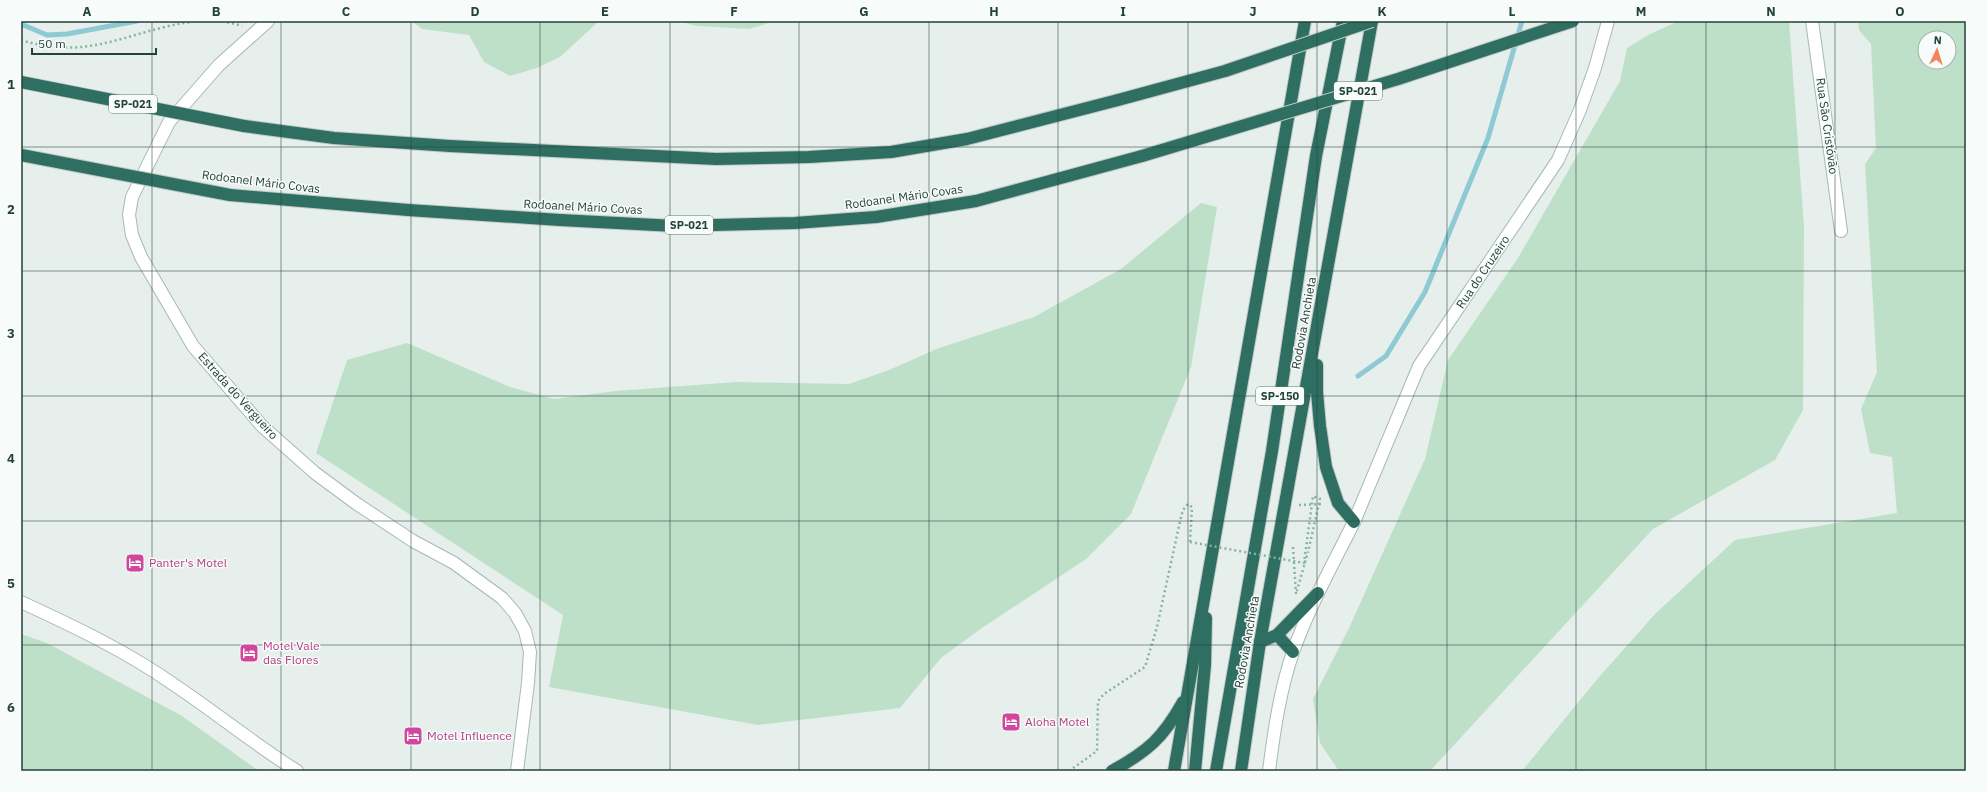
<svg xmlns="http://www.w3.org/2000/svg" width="1987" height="792" font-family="'IBM Plex Sans',sans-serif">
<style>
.green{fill:#bfe0c8;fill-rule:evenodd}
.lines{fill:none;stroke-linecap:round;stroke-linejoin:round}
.stream{stroke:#8ec9d4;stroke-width:5}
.minor-casing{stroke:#a8b8b2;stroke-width:14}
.tertiary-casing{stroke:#a8b8b2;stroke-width:14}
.motorway-casing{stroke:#c2cac8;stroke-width:14}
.path{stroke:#86b3a5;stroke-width:2.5;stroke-dasharray:2 3;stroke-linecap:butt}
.minor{stroke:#fff;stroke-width:12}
.tertiary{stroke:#fff;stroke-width:12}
.motorway{stroke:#2f6f62;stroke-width:12}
.motorway-bridge-casing{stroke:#c2cac8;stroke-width:14;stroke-linecap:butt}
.path-bridge{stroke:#86b3a5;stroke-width:2.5;stroke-dasharray:2 3;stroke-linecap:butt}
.motorway-bridge{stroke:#2f6f62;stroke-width:12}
.grid{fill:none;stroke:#24423a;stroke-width:1;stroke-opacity:0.55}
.labels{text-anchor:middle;stroke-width:3;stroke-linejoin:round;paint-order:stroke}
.shield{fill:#f7fbf9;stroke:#637a73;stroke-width:1}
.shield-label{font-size:11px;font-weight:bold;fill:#24423a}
.street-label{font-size:12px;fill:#24423a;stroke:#f7fbf9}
.hotel-label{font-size:12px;fill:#b23c85;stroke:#f7fbf9;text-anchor:start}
.neatline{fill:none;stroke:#24423a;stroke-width:1.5}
.grid-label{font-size:13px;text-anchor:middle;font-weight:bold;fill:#24423a}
</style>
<rect width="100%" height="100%" fill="#e6efeb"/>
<g class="green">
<path d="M412 21H599L560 57 537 68 510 76 484 62 469 35 422 29Z"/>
<path d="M678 21H775L749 29 697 26Z"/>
<path d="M1679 21H1789L1804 227 1803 410 1775 460 1653 529 1430 771H1339L1320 743 1313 699 1349 628 1425 459 1448 360 1518 258 1620 81 1627 48 1650 34Z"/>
<path d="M1858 21H1966V771H1522L1599 677 1655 614 1735 540 1897 513 1892 457 1870 453 1861 409 1877 372 1865 164 1876 148 1871 44 1859 30ZM1925 38H1949V62H1925Z"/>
<path d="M1201 203 1217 207 1191 367 1131 514 1086 559 979 630 941 658 900 708 758 725 549 687 563 615 316 453 347 360 407 343 510 387 554 399 616 391 736 382 849 384 889 370 939 348 1034 317 1121 269Z"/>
<path d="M21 634 47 643 182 716 259 771H21Z"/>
</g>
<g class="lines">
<g class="stream">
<path d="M21 24 47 35 67 34 137 21"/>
<path d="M1358 376 1386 356 1425 292 1488 138 1522 21"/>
</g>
<g class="minor-casing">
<g id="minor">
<path d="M1812 21 1841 231"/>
<path d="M1354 522 1419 366 1558 160 1580 110 1595 68 1608 21"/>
</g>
</g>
<g class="tertiary-casing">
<g id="tertiary">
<path d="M268 21 219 65 169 122 132 197 129 215 132 235 141 257 193 346 262 426 315 473 357 504 413 541 454 563 502 598 515 613 525 631 530 652 528 683 517 771"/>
<path d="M21 602C73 626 126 651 173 684 215 712 254 744 297 771"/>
<path d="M1269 771C1274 731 1280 690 1293 652 1309 607 1333 564 1354 522"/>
</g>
</g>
<g class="motorway-casing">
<g id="motorway">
<path d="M244 126 334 138 450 146 716 159 809 157 891 152 967 139 1118 100"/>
<path d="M230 195 408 210 560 220 675 226 795 223 876 217 976 201 1142 156"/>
<path d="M1317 365V392L1320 426 1326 467 1338 503 1354 522"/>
<path d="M1277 635 1293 652"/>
<path d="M1260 642 1277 635 1318 593"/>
<path d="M1112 771C1148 751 1163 738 1183 702"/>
<path d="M1174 771C1219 521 1260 271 1305 21"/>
<path d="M1195 771 1205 665 1206 618"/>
<path d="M1216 771 1272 451 1316 156 1343 21"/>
<path d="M1241 771 1260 642 1372 21"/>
</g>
</g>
<g class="path">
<path d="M21 40C40 46 61 49 81 47 134 42 188 8 242 26"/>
<path d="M1299 505 1324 504"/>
<path d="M1293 547 1296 594 1308 552"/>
<path d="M1069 771 1097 751 1098 701 1104 694 1145 667 1157 627 1181 517 1183 510 1188 504 1192 507 1190 542"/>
</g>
<use href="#minor" class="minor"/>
<use href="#tertiary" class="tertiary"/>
<use href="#motorway" class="motorway"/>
<g class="motorway-bridge-casing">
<g id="motorway-bridge">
<path d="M21 82 244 126"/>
<path d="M1118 100 1225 71 1372 21"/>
<path d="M21 155 230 195"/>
<path d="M1142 156 1398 79 1573 21"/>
</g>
</g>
<path class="path-bridge" d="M1190 542 1304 563 1313 496 1320 499 1308 552"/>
<use href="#motorway-bridge" class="motorway-bridge"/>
</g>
<path class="grid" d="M152 21V771M281 21V771M411 21V771M540 21V771M670 21V771M799 21V771M929 21V771M1058 21V771M1188 21V771M1317 21V771M1447 21V771M1576 21V771M1706 21V771M1835 21V771M21 147H1966M21 271H1966M21 396H1966M21 521H1966M21 645H1966"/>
<defs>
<g id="hotel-square" transform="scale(1)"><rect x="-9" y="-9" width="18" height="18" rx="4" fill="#d1479c" stroke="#f7fbf9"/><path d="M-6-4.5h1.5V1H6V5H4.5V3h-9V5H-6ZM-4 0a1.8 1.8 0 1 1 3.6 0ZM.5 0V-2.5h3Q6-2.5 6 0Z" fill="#fff"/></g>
</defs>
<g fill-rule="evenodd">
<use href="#hotel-square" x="135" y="563"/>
<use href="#hotel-square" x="249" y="653"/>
<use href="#hotel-square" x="1011" y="722"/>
<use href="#hotel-square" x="413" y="736"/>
</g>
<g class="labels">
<g class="shield">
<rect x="1334" y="82" width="48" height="18" rx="3"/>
<rect x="109" y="95" width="48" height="18" rx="3"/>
<rect x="665" y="216" width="48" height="18" rx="3"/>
<rect x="1256" y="387" width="48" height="18" rx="3"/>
</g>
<g class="shield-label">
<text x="1358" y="95">SP-021</text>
<text x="133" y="108">SP-021</text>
<text x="689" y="229">SP-021</text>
<text x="1280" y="400">SP-150</text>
</g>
<g class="street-label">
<text transform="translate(1827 126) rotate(82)" y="4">Rua São Cristóvão</text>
<text transform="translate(261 182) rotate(7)" y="4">Rodoanel Mário Covas</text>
<text transform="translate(904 197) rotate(-8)" y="4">Rodoanel Mário Covas</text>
<text transform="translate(583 207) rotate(3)" y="4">Rodoanel Mário Covas</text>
<text transform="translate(1483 272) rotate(-56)" y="4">Rua do Cruzeiro</text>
<text transform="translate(1304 323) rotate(-80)" y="4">Rodovia Anchieta</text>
<text transform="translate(238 396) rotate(48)" y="4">Estrada do Vergueiro</text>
<text transform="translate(1247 642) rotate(-80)" y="4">Rodovia Anchieta</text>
</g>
<g class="hotel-label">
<text x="149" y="567">Panter's Motel</text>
<text x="263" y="650">Motel Vale<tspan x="263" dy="14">das Flores</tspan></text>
<text x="1025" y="726">Aloha Motel</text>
<text x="427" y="740">Motel Influence</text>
</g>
</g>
<rect width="1987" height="792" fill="none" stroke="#f7fbf9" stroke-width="44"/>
<g transform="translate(1937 50) rotate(4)"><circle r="19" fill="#f7fbf9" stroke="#a3b1ad"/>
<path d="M0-3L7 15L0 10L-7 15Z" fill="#f4845f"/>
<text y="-6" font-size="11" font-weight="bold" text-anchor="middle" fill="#24423a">N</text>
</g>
<path d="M32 48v6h124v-6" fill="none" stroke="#24423a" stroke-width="2"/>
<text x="38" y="48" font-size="12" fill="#24423a" stroke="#f7fbf9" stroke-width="3" paint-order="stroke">50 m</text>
<rect x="22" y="22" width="1943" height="748" class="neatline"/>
<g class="grid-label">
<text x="87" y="16">A</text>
<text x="216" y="16">B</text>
<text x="346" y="16">C</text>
<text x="475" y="16">D</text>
<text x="605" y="16">E</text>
<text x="734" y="16">F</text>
<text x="864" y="16">G</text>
<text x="994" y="16">H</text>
<text x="1123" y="16">I</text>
<text x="1253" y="16">J</text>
<text x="1382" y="16">K</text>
<text x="1512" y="16">L</text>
<text x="1641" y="16">M</text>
<text x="1771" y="16">N</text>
<text x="1900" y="16">O</text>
<text x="11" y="89">1</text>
<text x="11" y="214">2</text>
<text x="11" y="338">3</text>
<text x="11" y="463">4</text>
<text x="11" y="588">5</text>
<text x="11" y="712">6</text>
</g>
</svg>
